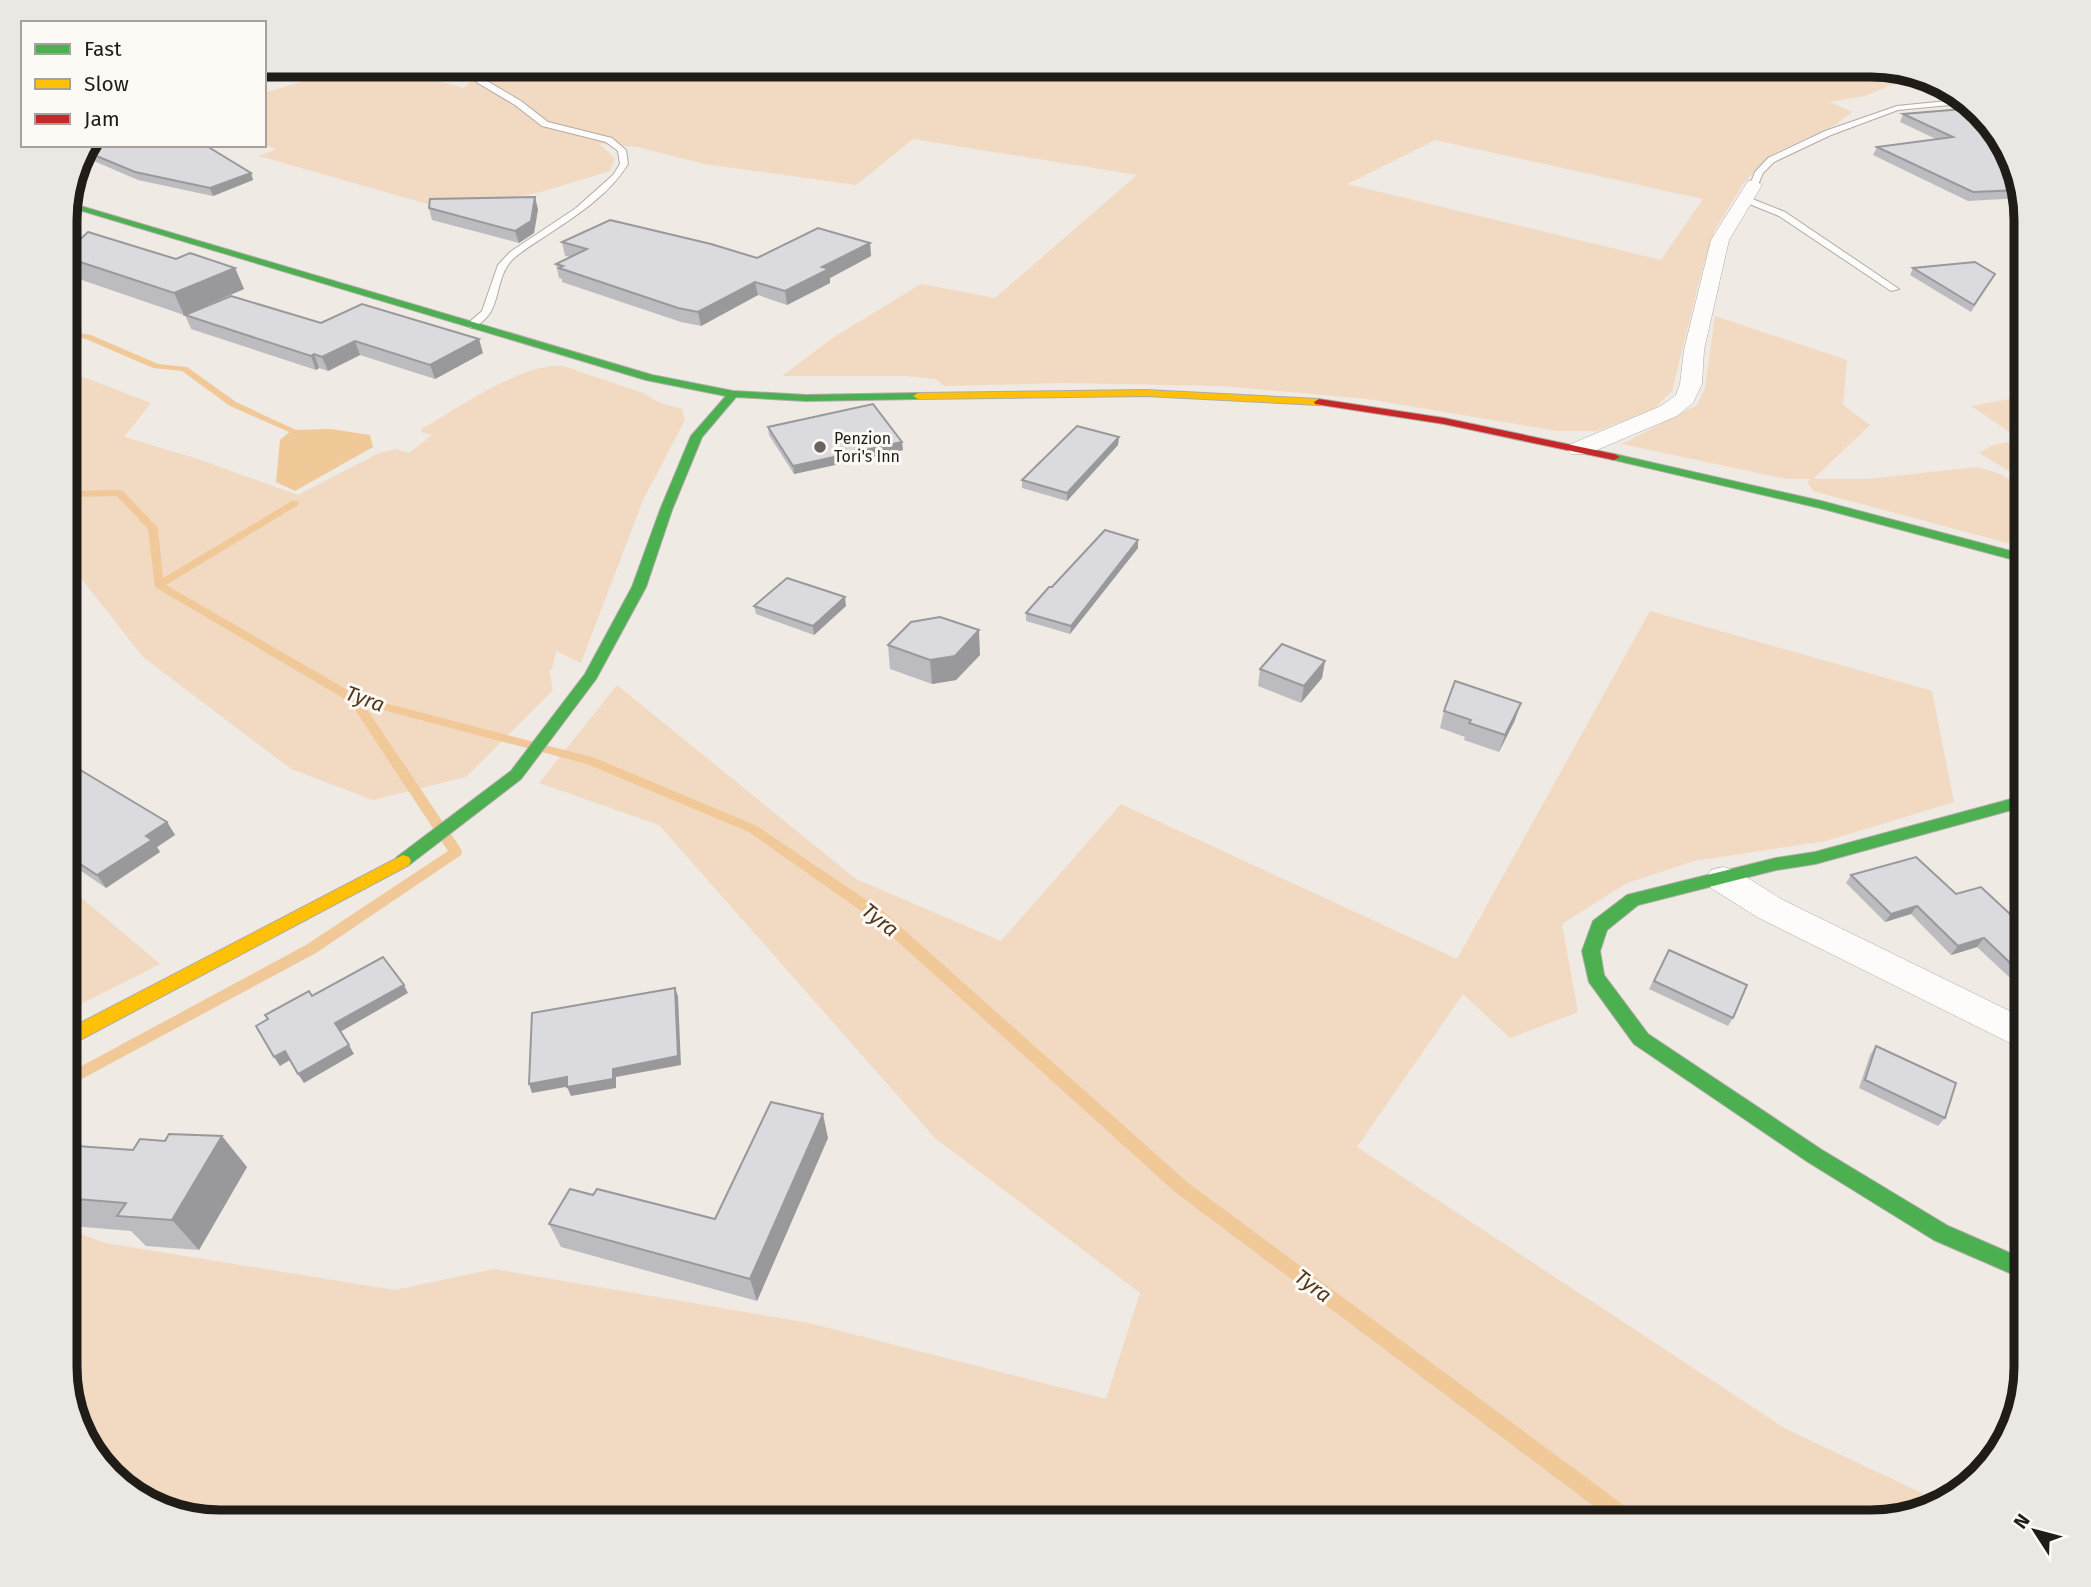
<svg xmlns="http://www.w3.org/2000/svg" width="2091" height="1587" font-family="'Fira Sans',sans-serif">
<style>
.green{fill:#f1dac1;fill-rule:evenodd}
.water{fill:#f1c898}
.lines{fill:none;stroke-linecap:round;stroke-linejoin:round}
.stream{fill:#f1c898;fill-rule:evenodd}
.lane-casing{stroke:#afaba6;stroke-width:2}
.street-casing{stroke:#afaba6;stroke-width:1}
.fast-casing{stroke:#afaba6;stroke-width:2}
.slow-casing{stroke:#afaba6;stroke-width:2}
.jam-casing{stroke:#afaba6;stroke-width:2}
.lane{fill:#fdfcfb;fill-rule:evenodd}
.street{fill:#fdfcfb;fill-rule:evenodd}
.fast{fill:#4caf50;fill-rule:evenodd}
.slow{fill:#ffc107;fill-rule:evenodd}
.jam{fill:#c62828;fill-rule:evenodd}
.wall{fill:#bbbbc0}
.shaded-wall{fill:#99999c}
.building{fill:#dadadf;stroke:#99999c;stroke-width:2}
.poi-dot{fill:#69645f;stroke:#fdf9f5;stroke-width:2.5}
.labels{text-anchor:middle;stroke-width:6;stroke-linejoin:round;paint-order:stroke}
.far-poi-label{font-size:16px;fill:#201c18;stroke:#fdf9f5;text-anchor:start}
.water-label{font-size:21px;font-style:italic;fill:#50381c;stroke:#fdf9f5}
.rim{fill:none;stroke:#201c18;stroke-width:9}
</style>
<rect width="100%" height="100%" fill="#f0eae4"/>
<g class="green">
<path d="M358 65H382L464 88 476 75 495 65H1871L1962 96 1894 84 1865 96 1830 102 1852 112 1835 125 1769 156 1743 184 1715 230 1702 270 1672 391 1654 409 1597 431H1557L1367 399 1222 386 1064 383 944 386 936 379 906 376H782L834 337 921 284 995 298 1137 175 913 139 856 185 704 164 637 147 599 144 615 158 610 171 541 192 494 202 431 205 259 156 277 149 264 145V93ZM1435 140 1703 199 1661 260 1347 184Z"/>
<path d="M1715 316 1847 360 1843 405 1870 425 1813 479H1868L1977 467 2000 474 2026 489V548L1813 491 1807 482 1811 479H1786L1622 444 1697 405 1705 388Z"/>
<path d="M550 366H563L643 393 660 403 682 409 685 420 643 500 581 663 556 651 552 669 549 670 553 690 466 777 373 800 291 769 143 657 65 558V370L151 403 124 437 195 458 298 495 379 453 397 449 409 453 432 435 421 432 423 428C462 406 505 374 550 366Z"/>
<path d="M2026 396V481L1979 453 1993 445 2021 440 1971 406Z"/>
<path d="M1650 611 1932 691 1954 802 1826 841 1694 861 1627 883 1562 924 1578 1012 1510 1038 1463 994 1357 1147 1786 1429 1943 1503 1939 1506 1871 1522H220L125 1490 81 1436 65 1376V1228L105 1243 395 1290 494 1269 809 1323 1106 1399 1140 1293 935 1138 659 825 539 783 617 685 856 879 1001 941 1121 804 1457 959Z"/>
<path d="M65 884 160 964 65 1012Z"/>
</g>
<path class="water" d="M331 429 370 435 373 447 295 491 276 482 280 440 292 430Z"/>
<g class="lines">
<g class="stream">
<path d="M65 331 91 335 158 364 187 367 236 402 296 430 289 432 230 406 182 371 153 368 86 339 65 335Z"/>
<path d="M120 490 123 491 158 528 163 578 292 501H298V505L166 585 358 696 595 758 757 826 884 912 1187 1182 1637 1515 1639 1522H1615L1175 1192 874 920 749 832 587 764 364 705 461 849 462 852 461 855 316 953 65 1088V1075L306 945 448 851 350 702 155 587 148 529 117 496 65 497V491Z"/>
</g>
<g class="lane-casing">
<g id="lane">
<path d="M477 65H484L475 74 521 101 548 122 612 138 626 150 628 164C609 195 576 216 547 235 535 243 521 251 511 261 492 283 504 315 471 328L466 325 482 311 498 265 510 252 576 208 613 175 620 164 618 151 606 142 542 126 515 105 478 83 468 74Z"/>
<path d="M1967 99 1970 103 1898 110 1831 135 1774 162 1763 173 1757 187 1750 185 1755 172 1768 158 1825 131 1897 106Z"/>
<path d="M1745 196 1785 212 1899 289 1891 291 1779 216 1742 201 1741 199Z"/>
</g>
</g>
<g class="street-casing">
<g id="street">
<path d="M1754 180 1762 185 1729 240 1704 350 1702 384 1693 403 1677 416 1587 454H1571L1567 449 1571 444 1661 406 1676 395 1680 384 1684 350 1711 240 1748 181Z"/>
<path d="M1723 867 1735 870 1781 899 2026 1019V1051L1757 917 1711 888 1706 879 1711 870Z"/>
</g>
</g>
<g class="fast-casing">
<g id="fast">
<path d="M67 202 652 375 733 391 806 395 918 393 923 396 918 399 806 401 736 397 702 437 672 510 646 587 596 679 521 779 409 865H397L395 861 397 857 511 771 585 674 632 587 660 510 691 436 726 396 646 380 66 206Z"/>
<path d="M1614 454 1821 501 2026 555V563L1820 508 1610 459 1608 457Z"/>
<path d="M2026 795V806L1815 864 1776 870 1638 905 1607 930 1600 951 1604 975 1648 1034 1822 1150 1948 1226 2026 1260V1280L1934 1240 1808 1162 1634 1044 1589 982 1582 951 1593 921 1627 895 1776 858 1815 852Z"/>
</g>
</g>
<g class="slow-casing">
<g id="slow">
<path d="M1146 390 1319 399 1324 402 1319 405 1146 396 918 399 913 396 918 393Z"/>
<path d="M403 855 409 857 411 861 409 865 65 1048V1031Z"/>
</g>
</g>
<g class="jam-casing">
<path id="jam" d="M1319 399 1444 418 1614 454 1620 457 1614 460 1444 424 1315 404 1314 402Z"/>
</g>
<use href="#lane" class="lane"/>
<use href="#street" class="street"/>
<use href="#fast" class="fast"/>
<use href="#slow" class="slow"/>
<use href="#jam" class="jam"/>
</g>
<g class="wall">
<path d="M1903 114 2010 151 2021 198 1968 201 1873 155 1877 147 1936 139 1900 122Z"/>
<path d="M86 145 251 173 253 180 213 196 138 180 80 155 81 152Z"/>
<path d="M429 208 538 209 534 233 519 243 432 220Z"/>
<path d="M562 242 757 258 870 243 871 256 830 278V283L787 305 758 295 701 326 681 322 562 282V279L559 278 556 264 571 257 565 256Z"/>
<path d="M65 253 176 259 235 268 244 289 184 315 73 277 65 262Z"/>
<path d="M1913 268 1991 281 1971 312 1910 275Z"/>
<path d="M185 315 321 323 483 353 435 379 360 355 328 371 319 368 316 370 191 329Z"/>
<path d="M768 427 903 450 794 474 769 435Z"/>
<path d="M1118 445 1067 501 1022 488V480Z"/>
<path d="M1138 540V548L1070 634 1026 621V613Z"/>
<path d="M754 606H846L814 635 756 614Z"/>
<path d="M888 645 980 655 956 680 932 684 890 669Z"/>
<path d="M1325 661 1322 678 1301 703 1258 686 1260 669Z"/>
<path d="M1444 711 1515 720 1499 752 1464 740 1465 737 1440 728Z"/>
<path d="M65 775 167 822 175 835 157 847 160 852 106 888 65 860Z"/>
<path d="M1851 875 1956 894 2024 927 2026 926V988L2022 989 1977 947 1951 955 1911 914 1885 922 1846 883Z"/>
<path d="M1669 950 1733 1018 1728 1026 1649 989Z"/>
<path d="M1876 1046 1945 1118 1938 1126 1859 1088 1870 1055Z"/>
<path d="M828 1138 757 1301 561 1247 549 1224 593 1195 715 1219Z"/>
<path d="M65 1163 247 1167 199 1250 146 1246 131 1231 73 1226 65 1218Z"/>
</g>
<g class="shaded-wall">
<path d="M251 173 253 180 213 196 210 188Z"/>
<path d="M535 197 538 209 534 233 519 243 515 231Z"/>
<path d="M870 243 871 256 830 278V283L787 305 785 291 822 267Z"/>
<path d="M235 268 244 289 184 315 174 293Z"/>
<path d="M755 282 758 295 701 326 698 312Z"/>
<path d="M479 339 483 353 435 379 430 365Z"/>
<path d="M355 341 360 355 328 371 322 357Z"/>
<path d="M314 354 319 368 316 370 311 356Z"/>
<path d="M1119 437 1118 445 1067 501V493Z"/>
<path d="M902 442 903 450 794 474 793 466Z"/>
<path d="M1138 540V548L1070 634 1071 626Z"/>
<path d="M845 597 846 606 814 635 813 626Z"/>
<path d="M979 630 980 655 956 680 932 684 930 660Z"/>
<path d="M1325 661 1322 678 1301 703 1304 686Z"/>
<path d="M1521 703 1515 720 1499 752 1505 735Z"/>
<path d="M167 822 175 835 157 847 160 852 106 888 97 875 146 836Z"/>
<path d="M1917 906 1911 914 1885 922 1891 914Z"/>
<path d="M1984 938 1977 947 1951 955 1958 946Z"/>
<path d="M404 985 408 993 340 1032 335 1023Z"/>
<path d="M675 988 678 996 681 1065 616 1077V1088L571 1096 567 1087 613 1069Z"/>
<path d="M349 1045 354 1054 304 1083 298 1074Z"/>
<path d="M285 1051 290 1060 280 1066 274 1057Z"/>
<path d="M567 1077 571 1086 532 1093 529 1084Z"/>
<path d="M823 1114 828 1138 757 1301 750 1279Z"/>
<path d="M222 1136 247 1167 199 1250 172 1220Z"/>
</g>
<g class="building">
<path d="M1975 108 2010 151 2019 190 1973 192 1877 147 1953 137 1903 114Z"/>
<path d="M86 145H205L251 173 210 188 135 172 82 150Z"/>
<path d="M535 197 531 221 515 231 429 208 430 199Z"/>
<path d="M610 220 711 244 757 258 818 228 870 243 822 267 829 269 785 291 755 282 698 312 678 308 559 268 563 266 556 264 587 249 562 242Z"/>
<path d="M88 232 176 259 190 253 235 268 174 293 65 257V253Z"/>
<path d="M1975 262 1995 274 1974 305 1913 268Z"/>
<path d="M231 296 321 323 362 304 479 339 430 365 355 341 322 357 314 354 311 356 185 315Z"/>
<path d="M873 404 902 442 793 466 768 427Z"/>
<path d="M1077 426 1119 437 1067 493 1022 480Z"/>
<path d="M1105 530 1138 540 1071 626 1026 613 1049 587H1052Z"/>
<path d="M787 578 845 597 813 626 754 606Z"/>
<path d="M940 617 979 630 955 656 930 660 888 645 911 622Z"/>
<path d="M1282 644 1325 661 1304 686 1260 669Z"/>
<path d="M1455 681 1521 703 1505 735 1469 723 1471 720 1444 711Z"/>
<path d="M77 768 167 822 146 836 152 840 97 875 65 854V775Z"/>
<path d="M1916 857 1956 894 1981 887 2024 927 2026 926V978L1984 938 1958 946 1917 906 1891 914 1851 875Z"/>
<path d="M1669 950 1747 985 1733 1018 1654 981Z"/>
<path d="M383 957 404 985 335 1023 349 1045 298 1074 285 1051 274 1057 256 1026 268 1019 265 1015 309 991 312 996Z"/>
<path d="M675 988 678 1056 613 1069V1079L567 1087V1077L529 1084 532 1013Z"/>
<path d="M1876 1046 1956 1083 1945 1118 1865 1080Z"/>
<path d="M771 1102 823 1114 750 1279 549 1224 570 1189 593 1195 597 1189 715 1219Z"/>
<path d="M169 1134 222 1136 172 1220 117 1216 126 1203 65 1198V1163L77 1146 133 1150 140 1139 165 1141Z"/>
</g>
<circle class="poi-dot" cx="820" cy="447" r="7"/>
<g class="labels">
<g class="far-poi-label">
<text x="834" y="444">Penzion<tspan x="834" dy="18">Tori's Inn</tspan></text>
</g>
<g class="water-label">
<text transform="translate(365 699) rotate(20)" y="7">Tyra</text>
<text transform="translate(880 920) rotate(39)" y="7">Tyra</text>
<text transform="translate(1313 1286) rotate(37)" y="7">Tyra</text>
</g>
</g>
<path d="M0 0H2091V1587H0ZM220 77H1871A143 143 0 0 1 2014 220V1367A143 143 0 0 1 1871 1510H220A143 143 0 0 1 77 1367V220A143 143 0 0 1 220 77Z" fill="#ebe7e3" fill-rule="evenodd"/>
<path class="rim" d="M220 77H1871A143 143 0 0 1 2014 220V1367A143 143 0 0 1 1871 1510H220A143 143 0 0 1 77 1367V220A143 143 0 0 1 220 77Z"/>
<rect x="21" y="21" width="245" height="126" fill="#fdf9f5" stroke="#a5a19d" stroke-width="2"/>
<rect x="35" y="44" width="35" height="10" fill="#4caf50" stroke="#a5a19d" stroke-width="2"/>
<text x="84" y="56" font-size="21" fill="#201c18">Fast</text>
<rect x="35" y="79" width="35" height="10" fill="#ffc107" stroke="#a5a19d" stroke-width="2"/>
<text x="84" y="91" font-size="21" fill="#201c18">Slow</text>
<rect x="35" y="114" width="35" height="10" fill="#c62828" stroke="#a5a19d" stroke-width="2"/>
<text x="84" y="126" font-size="21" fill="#201c18">Jam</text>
<g transform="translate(2035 1531) rotate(306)" stroke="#fdf9f5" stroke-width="5" paint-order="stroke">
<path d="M0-5L12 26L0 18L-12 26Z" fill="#201c18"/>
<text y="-10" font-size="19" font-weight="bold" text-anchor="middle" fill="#201c18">N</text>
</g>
</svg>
